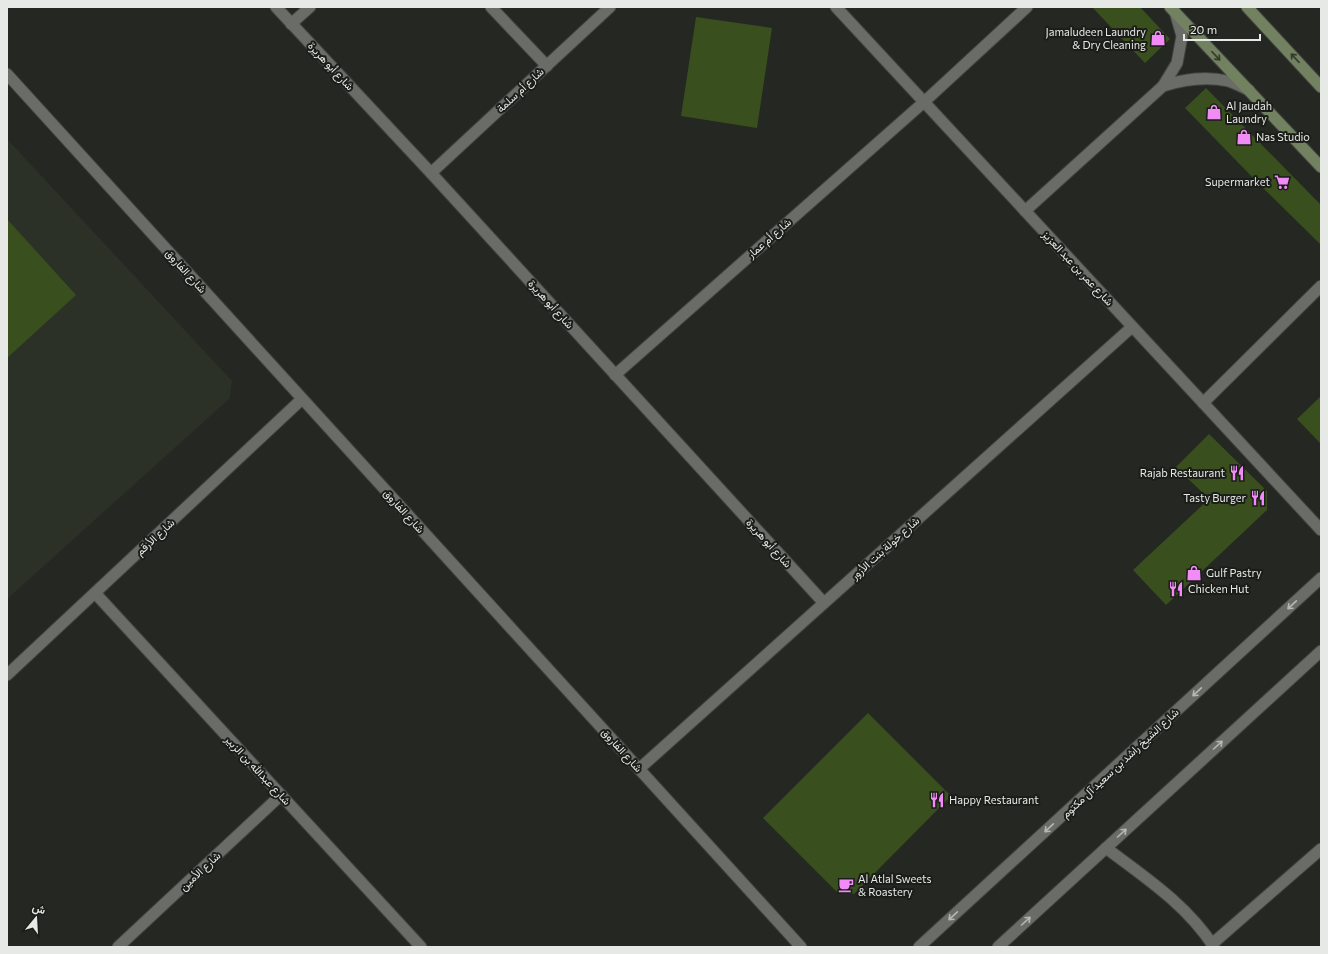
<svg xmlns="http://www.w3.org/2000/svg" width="1328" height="954" font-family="Commissioner,Vazirmatn,sans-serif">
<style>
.built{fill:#2c3127}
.building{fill:#394f1e}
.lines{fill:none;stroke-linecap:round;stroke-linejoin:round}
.service-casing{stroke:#424440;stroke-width:13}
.minor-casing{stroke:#424440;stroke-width:13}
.tertiary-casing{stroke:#424440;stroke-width:13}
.secondary-casing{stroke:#424440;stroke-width:13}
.service{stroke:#6a6c67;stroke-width:11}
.minor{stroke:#6a6c67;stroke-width:11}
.tertiary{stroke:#6a6c67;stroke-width:11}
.secondary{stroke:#72815f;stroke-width:11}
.oneway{stroke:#353b2e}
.oneway2{stroke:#b5b7b3}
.labels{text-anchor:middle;stroke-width:4;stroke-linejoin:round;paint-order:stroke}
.poi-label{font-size:11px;fill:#e7e9e6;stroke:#1b1d19;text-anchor:start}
.street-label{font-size:11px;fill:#e7e9e6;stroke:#1b1d19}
</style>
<rect width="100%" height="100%" fill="#242722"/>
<path class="built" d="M7 139 232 381 230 398 7 599Z"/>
<g class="building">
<path d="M1092 7H1140L1170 39 1145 63Z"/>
<path d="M696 17 772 28 757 128 681 116Z"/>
<path d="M1206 88 1321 205V245L1258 183 1185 108Z"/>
<path d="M7 219 76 295 7 358Z"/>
<path d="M1321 396V444L1297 419Z"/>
<path d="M1209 434 1267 491V510L1166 605 1133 570 1209 499 1176 467Z"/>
<path d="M868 713 951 796 854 894 838 893 763 818Z"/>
</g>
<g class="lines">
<g class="service-casing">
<g id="service">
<path d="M1106 848C1146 878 1187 905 1214 947"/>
<path d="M1212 944 1321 849"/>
</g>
</g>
<g class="minor-casing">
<g id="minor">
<path d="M276 7 431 173 824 603"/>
<path d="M491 7 547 66"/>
<path d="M836 7 1321 530"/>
<path d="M291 24 310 7"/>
<path d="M7 74 801 947"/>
<path d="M1163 86C1185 79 1205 76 1228 81 1235 83 1242 87 1249 90"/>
<path d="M431 173 610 7"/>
<path d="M1025 211 1163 86 1177 63 1182 36 1175 12"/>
<path d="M615 375 924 102 1027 7"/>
<path d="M1203 403 1321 286"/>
<path d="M95 593 421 947"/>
<path d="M7 675 302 399"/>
<path d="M639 769 1132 327"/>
<path d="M118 947 281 795"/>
</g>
</g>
<g class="tertiary-casing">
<g id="tertiary">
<path d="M919 947 1321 578"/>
<path d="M998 947 1321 651"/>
</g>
</g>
<g class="secondary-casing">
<g id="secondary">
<path d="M1170 7 1321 167"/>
<path d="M1247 7 1321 87"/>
</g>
</g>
<use href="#service" class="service"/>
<use href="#minor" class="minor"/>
<use href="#tertiary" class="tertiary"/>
<use href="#secondary" class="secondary"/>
</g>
<defs><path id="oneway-shaft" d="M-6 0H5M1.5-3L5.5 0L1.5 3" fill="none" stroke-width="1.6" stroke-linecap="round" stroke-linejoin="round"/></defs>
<g class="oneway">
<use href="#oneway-shaft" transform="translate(1216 56) rotate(47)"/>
<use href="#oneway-shaft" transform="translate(1295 58) rotate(-133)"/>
</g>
<g class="oneway2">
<use href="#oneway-shaft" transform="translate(1292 605) rotate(137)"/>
<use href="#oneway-shaft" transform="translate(1197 692) rotate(137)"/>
<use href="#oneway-shaft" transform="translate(1218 745) rotate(-42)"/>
<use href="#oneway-shaft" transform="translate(1049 828) rotate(137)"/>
<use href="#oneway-shaft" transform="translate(1122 833) rotate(-42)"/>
<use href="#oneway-shaft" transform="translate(953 916) rotate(137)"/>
<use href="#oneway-shaft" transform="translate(1026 921) rotate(-42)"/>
</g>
<defs>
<g id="shop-bare" transform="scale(1.2)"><path d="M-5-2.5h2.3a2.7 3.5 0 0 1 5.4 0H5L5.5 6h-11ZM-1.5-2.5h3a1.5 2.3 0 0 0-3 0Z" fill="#f18bf5" stroke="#1b1d19" stroke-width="2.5" paint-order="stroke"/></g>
<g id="supermarket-bare" transform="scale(1.2)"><path d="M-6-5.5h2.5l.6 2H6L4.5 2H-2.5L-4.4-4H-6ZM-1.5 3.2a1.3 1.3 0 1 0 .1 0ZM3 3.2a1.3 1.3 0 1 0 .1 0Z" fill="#f18bf5" stroke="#1b1d19" stroke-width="2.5" paint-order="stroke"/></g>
<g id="restaurant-bare" transform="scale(1.2)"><path d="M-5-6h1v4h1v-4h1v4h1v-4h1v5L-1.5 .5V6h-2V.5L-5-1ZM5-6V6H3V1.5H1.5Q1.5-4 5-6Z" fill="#f18bf5" stroke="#1b1d19" stroke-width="2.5" paint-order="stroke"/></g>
<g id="cafe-bare" transform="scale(1.2)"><path d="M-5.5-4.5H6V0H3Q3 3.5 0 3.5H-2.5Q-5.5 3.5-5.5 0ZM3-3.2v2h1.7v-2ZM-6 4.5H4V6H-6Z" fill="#f18bf5" stroke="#1b1d19" stroke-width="2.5" paint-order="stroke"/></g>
</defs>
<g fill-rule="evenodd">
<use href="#shop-bare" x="1158" y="38"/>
<use href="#shop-bare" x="1214" y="112"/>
<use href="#shop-bare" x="1244" y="137"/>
<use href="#supermarket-bare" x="1282" y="182"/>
<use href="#restaurant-bare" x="1237" y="473"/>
<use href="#restaurant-bare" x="1258" y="498"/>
<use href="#shop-bare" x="1194" y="573"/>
<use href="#restaurant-bare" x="1176" y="589"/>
<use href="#restaurant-bare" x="937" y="800"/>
<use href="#cafe-bare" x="846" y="885"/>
</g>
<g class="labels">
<g class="poi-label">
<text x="1146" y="36" text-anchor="end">Jamaludeen Laundry<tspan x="1146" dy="13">&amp; Dry Cleaning</tspan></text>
<text x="1226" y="110">Al Jaudah<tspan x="1226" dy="13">Laundry</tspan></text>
<text x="1256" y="141">Nas Studio</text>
<text x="1270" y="186" text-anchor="end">Supermarket</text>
<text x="1225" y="477" text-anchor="end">Rajab Restaurant</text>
<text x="1246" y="502" text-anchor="end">Tasty Burger</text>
<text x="1206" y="577">Gulf Pastry</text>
<text x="1188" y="593">Chicken Hut</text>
<text x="949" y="804">Happy Restaurant</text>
<text x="858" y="883">Al Atlal Sweets<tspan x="858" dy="13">&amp; Roastery</tspan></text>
</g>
<g class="street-label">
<text transform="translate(331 66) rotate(47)" y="4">شارع أبو هريرة</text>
<text transform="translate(520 90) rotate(-43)" y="4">شارع أم سلمة</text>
<text transform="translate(769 238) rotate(-41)" y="4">شارع أم عمار</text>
<text transform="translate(1078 268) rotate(47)" y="4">شارع عمر بن عبد العزيز</text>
<text transform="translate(186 271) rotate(48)" y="4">شارع الفاروق</text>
<text transform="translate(551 304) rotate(48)" y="4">شارع أبو هريرة</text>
<text transform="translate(404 511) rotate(48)" y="4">شارع الفاروق</text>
<text transform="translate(155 537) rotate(-43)" y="4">شارع الأرقم</text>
<text transform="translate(769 543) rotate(48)" y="4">شارع أبو هريرة</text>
<text transform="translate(885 548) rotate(-42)" y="4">شارع خولة بنت الأزور</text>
<text transform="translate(622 750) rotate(48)" y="4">شارع الفاروق</text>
<text transform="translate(1120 763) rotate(-43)" y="4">شارع الشيخ راشد بن سعيد آل مكتوم</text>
<text transform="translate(258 770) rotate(47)" y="4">شارع عبدالله بن الزبير</text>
<text transform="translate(200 871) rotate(-43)" y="4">شارع الأمين</text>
</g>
</g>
<rect width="1328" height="954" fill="none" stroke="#e7e9e6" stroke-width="16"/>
<g transform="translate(36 918) rotate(18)" stroke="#1b1d19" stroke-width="3" paint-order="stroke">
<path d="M0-3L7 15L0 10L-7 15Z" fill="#e7e9e6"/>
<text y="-6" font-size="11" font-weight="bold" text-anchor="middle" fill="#e7e9e6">ش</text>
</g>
<path d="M1184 34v6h76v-6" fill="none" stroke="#e7e9e6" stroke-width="2"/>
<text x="1190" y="34" font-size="12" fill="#e7e9e6" stroke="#1b1d19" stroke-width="3" paint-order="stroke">20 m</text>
</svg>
